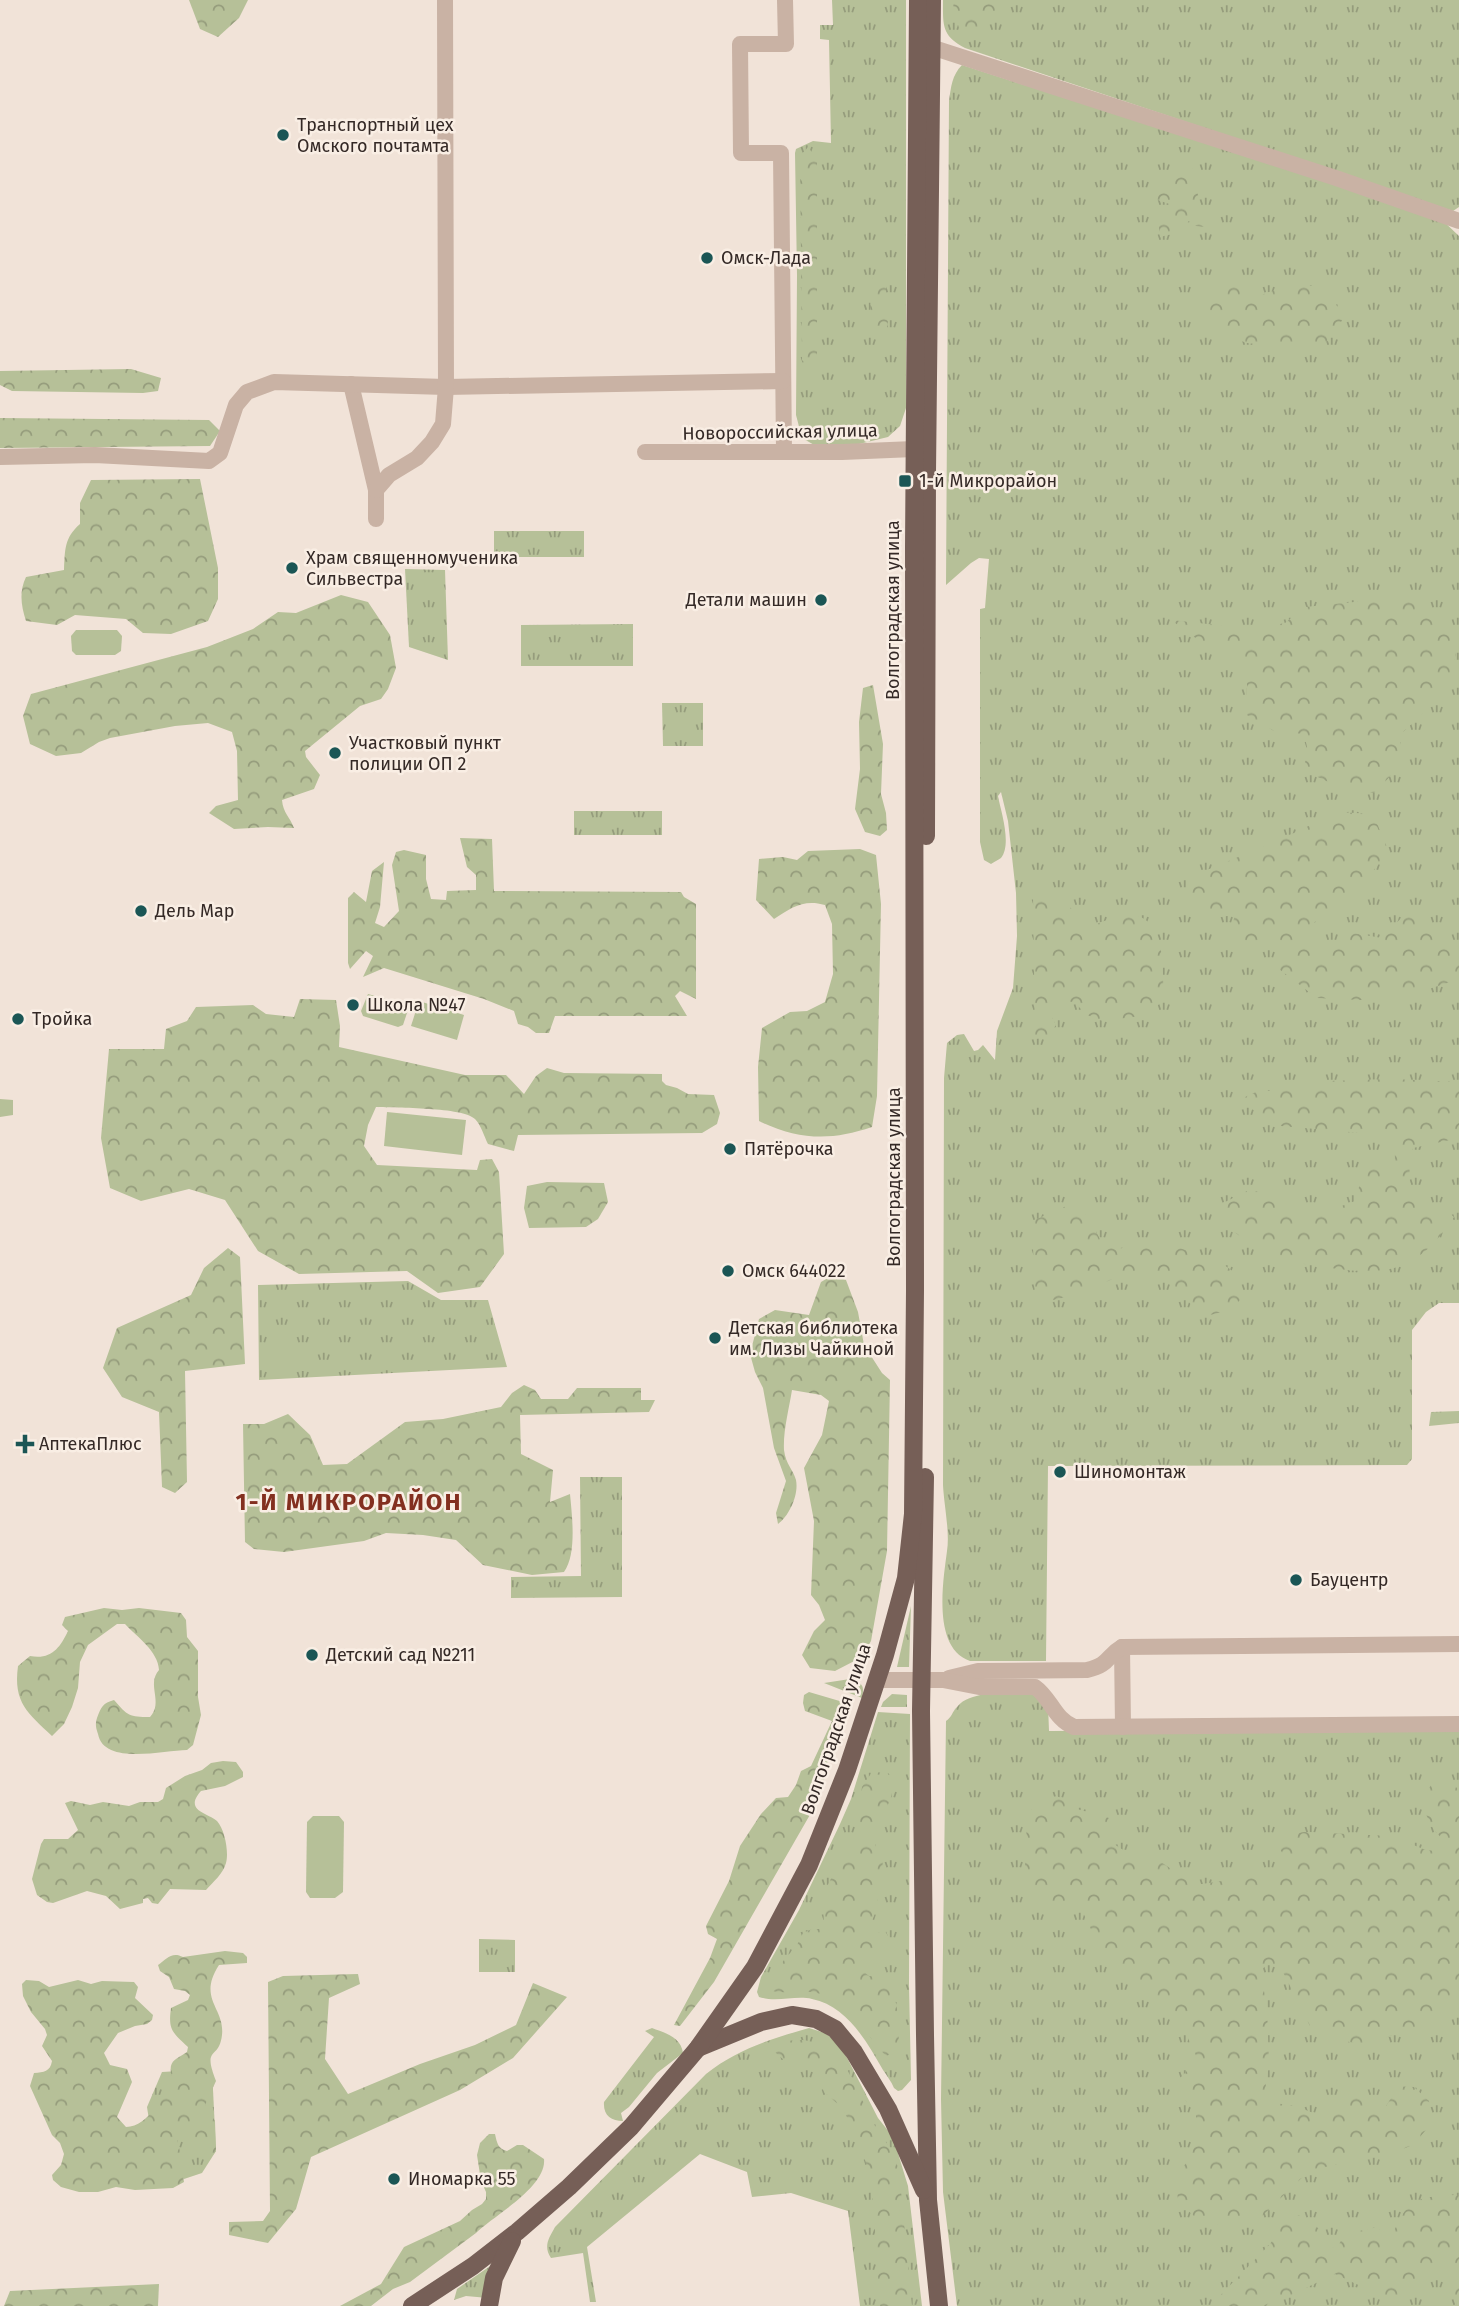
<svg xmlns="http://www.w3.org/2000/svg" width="1459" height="2306" font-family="'Fira Sans',sans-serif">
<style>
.grass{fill:url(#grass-tufts)}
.forest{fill:url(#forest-crowns)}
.pitch{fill:#b6c098}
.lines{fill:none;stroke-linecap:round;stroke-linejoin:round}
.minor{stroke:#c9b2a4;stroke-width:16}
.major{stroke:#765f57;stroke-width:18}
.poi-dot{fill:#1b5655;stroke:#f9eee4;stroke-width:2.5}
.labels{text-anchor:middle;stroke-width:5;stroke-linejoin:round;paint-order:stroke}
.poi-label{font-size:18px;fill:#342926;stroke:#f9eee4;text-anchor:start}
.street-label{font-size:18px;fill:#342926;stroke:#f9eee4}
.district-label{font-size:24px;font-weight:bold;letter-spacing:2px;fill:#832f1f;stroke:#f9eee4}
</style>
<defs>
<pattern id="grass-tufts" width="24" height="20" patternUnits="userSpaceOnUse" patternTransform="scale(1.75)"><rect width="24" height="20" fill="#b6c098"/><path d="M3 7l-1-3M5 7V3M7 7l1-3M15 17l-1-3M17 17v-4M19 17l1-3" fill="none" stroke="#959c7c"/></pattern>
<pattern id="forest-crowns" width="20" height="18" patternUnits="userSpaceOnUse" patternTransform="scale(1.75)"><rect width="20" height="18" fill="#b6c098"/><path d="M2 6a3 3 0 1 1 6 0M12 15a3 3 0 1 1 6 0" fill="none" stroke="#959c7c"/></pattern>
</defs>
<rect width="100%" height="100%" fill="#f1e3d8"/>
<g class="grass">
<path d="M832 0H906V408L900 426 888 437 859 444 816 446 802 438 796 415 797 275 795 153 796 149 813 141 831 143 829 40 820 39V25H833Z"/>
<path d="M943 0H1459V207L1453 211 965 48C941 36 943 24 943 0Z"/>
<path d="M962 65 1440 218 1459 236V1303H1439L1426 1312 1412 1330V1459L1407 1465 1048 1466 1046 1661H970C932 1648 943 1582 947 1551 950 1532 944 1505 943 1485L944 1078 947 1043 957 1035 964 1034 974 1051 978 1050 983 1045 995 1060 997 1031 1013 988 1017 936 1016 893 1008 821 1001 792 998 796C1001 812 1012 844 1001 858 998 860 994 862 991 864L984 860 980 842V609L985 608 989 559 979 558 971 563 946 585 949 101C951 87 952 75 962 65Z"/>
<rect x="494" y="531" width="90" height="26"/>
<path d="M405 569 445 570 448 660 409 647Z"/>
<path d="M633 624V666H521V625Z"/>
<path d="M662 703H703V746H663Z"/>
<rect x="574" y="811" width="88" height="24"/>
<path d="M408 1281 441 1300H488L507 1367 259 1380 258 1285Z"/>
<path d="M1459 1411V1423L1429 1426 1431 1412Z"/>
<path d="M580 1477H622V1597L511 1598V1577L581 1576Z"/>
<path d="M911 1606 909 1667H897Z"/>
<path d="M850 1679C862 1682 865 1686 862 1698L824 1683Z"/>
<path d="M892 1694 907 1695V1707H881L883 1702Z"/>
<path d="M984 1694H1040L1048 1705 1049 1731 1459 1729V2306H957L943 2192 941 2099 946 1721C952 1717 952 1712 957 1707 964 1698 974 1697 984 1694Z"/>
<path d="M878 1712 910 1714 909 1984 911 2080 902 2090 898 2091 894 2088C891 2081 887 2076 883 2070 867 2042 847 2006 812 1999 795 1995 777 2003 759 1997L757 1992 761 1977 799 1910 840 1824 851 1799Z"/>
<path d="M479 1939 515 1940V1972H479Z"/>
<path d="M652 2028C665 2033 681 2037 683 2053L657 2073 629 2107 621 2113 623 2121C611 2121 603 2115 604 2102L654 2037 645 2031Z"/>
<path d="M809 2028 825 2033 840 2044 878 2118 893 2137 908 2186 922 2306H860L848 2211 791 2193 752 2197 747 2172 700 2154 587 2247 596 2302H590L583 2253 551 2258C543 2246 549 2238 555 2227L706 2074C738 2049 771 2039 809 2028Z"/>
<path d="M212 2069 216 2151 202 2173 184 2179 156 2166 147 2107 162 2072Z"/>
<path d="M496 2262 488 2298 466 2296 454 2300 457 2289Z"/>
</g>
<g class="forest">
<path d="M189 0H248L239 18 218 37 200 29Z"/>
<path d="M954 0H1007L1008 5 993 20 972 32 959 28 953 9Z"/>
<path d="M808 147 817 159V361L809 368 802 360 800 157Z"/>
<path d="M1181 168H1192C1200 180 1196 181 1198 195 1199 205 1205 212 1211 220L1205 227 1196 226 1189 221 1172 234 1160 237 1159 227 1163 217 1175 213V206L1152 198C1155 177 1163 176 1181 168Z"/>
<path d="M883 268 889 270C889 279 887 285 885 294 882 310 893 314 885 334L874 337C869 317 870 297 873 276Z"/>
<path d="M1237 281 1248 300 1291 284 1328 287 1343 319 1328 341 1296 349 1247 343 1209 330 1198 306 1213 285Z"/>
<path d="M131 369 161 378 158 391 143 393 12 391 0 385V371Z"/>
<path d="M0 418 209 420 220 431 210 446 0 448Z"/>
<path d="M200 479 218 568V599L208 621 171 634 143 633 126 619 75 615 57 625 26 621C21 605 19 592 26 577L64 570C65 550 64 538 80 524V503L91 480Z"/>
<path d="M341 595 368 602 390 635 396 668 388 689 381 699 360 706 305 751 306 757 320 775 314 789 282 800C283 813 290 817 294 828L268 827 234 829 209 813 216 806 238 800 237 751 232 732 208 723 175 726 110 738 99 742 81 753 56 756 30 744 23 716 31 694 207 647 253 629 278 612 296 613Z"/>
<path d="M1393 598 1436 609 1458 635 1453 674 1425 711 1400 735 1402 764 1374 793 1339 787 1303 770 1308 751 1304 734 1274 731 1247 715V679L1236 651 1197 639 1171 620 1254 629 1285 623 1305 607Z"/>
<path d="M873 685 883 744 881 794 886 813 887 830 880 836 865 832 855 809 860 769 859 722 863 688Z"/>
<path d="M1338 812 1373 814 1389 852 1355 892 1304 930 1324 959 1353 933 1382 938 1405 914 1459 943V979L1426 990 1361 1000 1317 998 1275 966 1281 946 1278 927 1266 925 1254 956 1227 944 1235 915 1212 918 1182 900 1190 877 1277 841Z"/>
<path d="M460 838 492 839 494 891 681 892 684 897 696 904V999L680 991 675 996 687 1016H555L549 1033H536L528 1027 518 1024 514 1011 484 999 384 968 363 977 373 956 366 951 350 969 348 963V898L354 892 366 902 372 871 384 862 380 907 375 923 384 927 399 911 392 865 396 852 404 850 426 855V879L431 899 446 900 447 891 476 890V875L467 867Z"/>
<path d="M860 849 876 855 881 904 877 1096 872 1127C831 1141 799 1140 759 1121L758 1067 762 1028 790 1012 807 1011 825 1002 833 974 832 924 825 905C804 899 792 907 774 919L756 900 759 859 783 857 797 860 808 851Z"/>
<path d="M1033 896 1061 898 1089 927C1103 922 1122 912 1137 916 1167 923 1163 977 1163 1000L1148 1015 1103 1021 1087 1015 1074 1002 1051 1000 1045 1014 1052 1017 1056 1025 1047 1038 1035 1039Z"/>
<path d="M300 999 336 1000 340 1026 339 1047 465 1075H506L524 1094 536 1076 547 1068 564 1073 662 1074V1081L666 1085 677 1088 688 1094 714 1095 720 1113 717 1124 702 1133 518 1135 514 1151 488 1144C484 1136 481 1125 475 1119 463 1107 396 1108 376 1107L368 1125 364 1146 377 1165 477 1170 480 1160 492 1159 499 1172 504 1254 480 1287 438 1293 407 1271 299 1274 258 1251 225 1200 189 1189 141 1201 110 1188 101 1138 109 1049H164L166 1029 187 1021 196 1007 253 1005 266 1014 294 1017Z"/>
<path d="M1392 1079 1459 1082V1138L1413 1148C1408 1176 1405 1189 1427 1211H1447L1454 1217C1415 1275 1385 1277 1319 1266 1304 1263 1284 1264 1271 1257 1255 1250 1241 1236 1226 1226L1225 1202 1247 1191 1270 1192 1312 1217 1355 1201 1363 1173 1395 1158 1394 1142 1384 1135 1281 1126 1245 1105V1097L1258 1091 1302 1090 1328 1081Z"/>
<path d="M547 1182 604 1183 608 1202 598 1219 586 1227 529 1228 524 1208 527 1186Z"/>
<path d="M1071 1204 1087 1215 1100 1239 1118 1249 1144 1243 1171 1245 1220 1262 1238 1275 1242 1298 1230 1310 1202 1317 1171 1282 1125 1274 1074 1295 1049 1301 1035 1299 1032 1221Z"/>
<path d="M228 1248 240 1257 245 1364 185 1371 187 1482 175 1493 162 1487 159 1412 122 1397 103 1368 117 1328 191 1295 204 1268Z"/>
<path d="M833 1275 846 1280 858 1312 864 1345 882 1373 890 1380 887 1551 871 1641 862 1657 835 1671 810 1668 802 1655 814 1631 825 1620 819 1605 811 1595 814 1521 804 1468 822 1435 829 1401 821 1395 792 1390C789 1409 783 1431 784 1450 786 1465 793 1469 796 1480 799 1495 789 1516 778 1524L776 1513 786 1481 774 1448 763 1388 755 1372 750 1354 759 1319 775 1310 809 1315 821 1282Z"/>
<path d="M524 1385 535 1390 541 1399H568L577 1388H641V1400H655L649 1412 520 1415 521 1454 553 1470 550 1502 570 1494C572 1516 577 1554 564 1572L532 1575 483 1565 456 1540 423 1535 386 1533 364 1541 284 1552 254 1549 245 1542 243 1424H264L288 1414 310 1435 323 1465 347 1464 405 1422 443 1419 501 1407 512 1393Z"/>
<path d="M104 1608 122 1610 139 1608 181 1613 186 1620 187 1637 198 1651V1697L201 1715 193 1745 187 1750C164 1750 104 1766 98 1734 96 1728 95 1724 97 1718 101 1707 103 1703 114 1700 128 1716 129 1717 150 1717 164 1702 146 1685 159 1670 158 1651 137 1637 125 1624H117L88 1645 80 1662 78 1688 72 1707 64 1724 52 1736C28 1713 13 1703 18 1666L30 1656C51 1660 60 1648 68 1631L62 1625 65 1617Z"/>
<path d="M809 1692 843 1702 833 1731 824 1781 815 1806 714 1982 680 2026 674 2025 710 1958 717 1939 708 1934 706 1926 729 1881 740 1846 761 1814 776 1798 788 1797 796 1785 801 1771 811 1766 832 1721 805 1711 803 1703 804 1695Z"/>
<path d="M223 1761 236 1762 243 1772V1777L225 1786 201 1791C183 1811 209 1813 217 1821 225 1830 229 1852 226 1863 223 1874 213 1882 206 1890L170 1889 158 1904 152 1903 148 1898 143 1899V1903L120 1909 106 1896 87 1891 53 1903 47 1902 37 1895 32 1879 41 1844 44 1839H68L78 1830 65 1803 71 1801 90 1805 103 1802 129 1806 140 1802H158L163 1799 166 1788 185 1776 202 1770 211 1763Z"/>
<path d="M872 1772 888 1773 895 1780 891 1797 885 1812 872 1832 878 1855 883 1862 876 1911 871 1923 865 1926 873 1934 885 1931 891 1941 884 1955 875 1959 857 1956 855 1965 869 1976 880 1977 893 1988 897 2009 899 2042 893 2053 886 2056C864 2033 846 1996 811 1992 797 1990 786 1994 772 1991L768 1984 784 1960 797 1945 803 1933 812 1929H824L823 1895 840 1860 849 1853 855 1839 862 1787Z"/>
<path d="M1437 1778 1455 1785 1459 1792V2001H1450L1428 2023 1364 2045 1330 2038 1311 2028 1281 1968 1267 1963 1260 1973 1267 2005 1269 2065 1264 2097 1274 2103 1297 2106 1324 2118 1338 2098 1350 2091 1366 2104 1383 2111 1391 2098 1392 2086 1414 2087 1429 2101 1431 2124 1413 2145 1389 2154 1310 2170 1261 2217 1224 2226 1197 2219 1178 2201 1176 2177 1191 2156 1196 2135V2115L1174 2084 1198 2060 1188 2038 1174 2018 1123 1973 1098 1944 1078 1902C1067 1903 1051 1913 1041 1907 1019 1893 1026 1861 1026 1840 1027 1833 1026 1824 1027 1818 1031 1805 1045 1799 1057 1796L1077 1809 1109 1818 1114 1844 1137 1859 1152 1856 1195 1885 1255 1876 1264 1887 1291 1869 1279 1847 1287 1835 1304 1832 1391 1836 1426 1850 1447 1852 1450 1846C1427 1826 1413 1802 1437 1778Z"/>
<path d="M225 1951 243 1953 247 1957V1963L219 1965C197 1999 225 2008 222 2035 219 2061 202 2045 216 2081L205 2105 215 2121 216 2151 213 2155 208 2156 187 2130 176 2134 180 2152 187 2162V2168L182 2171 184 2182 173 2188 135 2190 116 2187 98 2192H79L61 2187 53 2180 52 2175 61 2165 64 2154 60 2143 52 2135 30 2086 34 2073C44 2072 50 2072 52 2061L42 2046 47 2035 45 2029 31 2012 23 1996 22 1984 26 1980 39 1981 49 1987 78 1980 91 1984 102 1981 134 1982 138 1987 135 1998 153 2015 152 2020 147 2024 135 2026 118 2033 104 2053 110 2065 127 2069 132 2082 117 2117 126 2127C150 2126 161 2097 172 2079 168 2061 173 2061 187 2052L188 2047C172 2032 168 2030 171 2008L188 2000 190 1995 185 1991 174 1989 169 1977 160 1971 158 1965C166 1959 172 1951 183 1957Z"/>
<path d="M358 1974 360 1984 329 1998 325 2059 348 2094 420 2064 475 2045 516 2025 533 1983 567 1997 513 2058 460 2090 311 2157 296 2209 268 2243 229 2235V2222L263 2221 270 2211 268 1982 283 1976Z"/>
<path d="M803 2040C819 2042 834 2051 844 2063L877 2130 891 2149 899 2170 912 2306H880L872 2184 857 2132 839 2105 824 2092 817 2072C801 2065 784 2065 774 2050L780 2041Z"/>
<path d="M489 2134H495C497 2143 498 2149 507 2151L517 2145H523L544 2159C547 2187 493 2216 476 2233L410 2282 393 2289 371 2306H340L381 2284 404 2247 460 2221 472 2210 482 2204 486 2199V2192L481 2181 477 2155 480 2143Z"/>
<path d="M1454 2195 1459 2196V2306H1457L1450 2266 1443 2264 1417 2292 1388 2299 1335 2274 1289 2296 1270 2301 1266 2306H1210L1270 2244 1288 2217 1303 2215 1319 2229 1327 2245 1336 2249 1345 2234 1378 2227 1384 2235 1392 2236C1407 2199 1416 2197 1454 2195Z"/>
<path d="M159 2284 158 2306H4L10 2291Z"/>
</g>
<g class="pitch">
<path d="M76 630H117L122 636 121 651 115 655H76L72 651 71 636Z"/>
<path d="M368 994 407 1005 408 1010 403 1025 398 1027 363 1016 361 1011Z"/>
<path d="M419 1001 464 1015 457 1040 411 1026Z"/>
<path d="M0 1099 13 1100V1115L0 1117Z"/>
<path d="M387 1112 466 1120 462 1155 384 1146Z"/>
<rect x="266" y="1348" width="42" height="23"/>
<path d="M313 1816H339L344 1822 343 1892 335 1898H310L306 1892 307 1822Z"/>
</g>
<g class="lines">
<g class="minor">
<path d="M919 45 931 47 1336 178 1459 221"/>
<path d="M351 384 376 490V519"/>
<path d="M784 451 781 153H741L740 44H786L785 0"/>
<path d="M645 452H842L914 449"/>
<path d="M0 457 95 455 209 461 220 453 236 405 247 392 274 382 446 387 783 381"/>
<path d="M376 490 389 475 417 458 432 442 443 424 446 387 445 0"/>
<path d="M1122 1647 1123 1727"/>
<path d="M949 1678 978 1671 1087 1670C1111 1664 1105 1657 1122 1647L1459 1644"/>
<path d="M876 1680H943L979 1687H1035C1051 1698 1054 1719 1074 1727L1459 1724"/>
</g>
<g class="major">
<path d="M926 836 927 473 932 0"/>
<path d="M925 1477 921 1711 925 2035 928 2200 939 2306"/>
<path d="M698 2048 761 2022 792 2015 816 2019 835 2029 854 2052 888 2109 924 2190"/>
<path d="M412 2306 473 2266 517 2232 569 2187 631 2127 698 2048 755 1967 809 1865 847 1770 885 1655 906 1578 913 1514 915 1290 914 548 918 0"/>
<path d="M489 2306 494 2278 512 2241"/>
</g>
</g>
<g class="poi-dot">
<circle cx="283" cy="135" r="7"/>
<circle cx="707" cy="258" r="7"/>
<rect x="898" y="474" width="14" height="14" rx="3.5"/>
<circle cx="292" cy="568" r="7"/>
<circle cx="821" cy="600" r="7"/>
<circle cx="335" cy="753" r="7"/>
<circle cx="141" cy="911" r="7"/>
<circle cx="353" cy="1005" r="7"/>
<circle cx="18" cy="1019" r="7"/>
<circle cx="730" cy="1149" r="7"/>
<circle cx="728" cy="1271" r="7"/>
<circle cx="715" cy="1338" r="7"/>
<path d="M21.5 1433.5h7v7h7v7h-7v7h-7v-7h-7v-7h7z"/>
<circle cx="1060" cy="1472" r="7"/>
<circle cx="1296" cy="1580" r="7"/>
<circle cx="312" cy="1655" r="7"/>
<circle cx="394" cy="2179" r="7"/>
</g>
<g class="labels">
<g class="poi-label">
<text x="297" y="131">Транспортный цех<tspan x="297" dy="21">Омского почтамта</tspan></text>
<text x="721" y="264">Омск-Лада</text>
<text x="919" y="487">1-й Микрорайон</text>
<text x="306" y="564">Храм священномученика<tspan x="306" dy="21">Сильвестра</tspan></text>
<text x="807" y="606" text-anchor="end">Детали машин</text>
<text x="349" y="749">Участковый пункт<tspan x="349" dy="21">полиции ОП 2</tspan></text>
<text x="155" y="917">Дель Мар</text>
<text x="367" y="1011">Школа №47</text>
<text x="32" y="1025">Тройка</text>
<text x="744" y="1155">Пятёрочка</text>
<text x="742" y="1277">Омск 644022</text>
<text x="729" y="1334">Детская библиотека<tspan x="729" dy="21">им. Лизы Чайкиной</tspan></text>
<text x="39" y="1450">АптекаПлюс</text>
<text x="1074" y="1478">Шиномонтаж</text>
<text x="1310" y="1586">Бауцентр</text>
<text x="326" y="1661">Детский сад №211</text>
<text x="408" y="2185">Иномарка 55</text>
</g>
<g class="street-label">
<text transform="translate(780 432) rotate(-1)" y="6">Новороссийская улица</text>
<text transform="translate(893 610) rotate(-90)" y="6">Волгоградская улица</text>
<text transform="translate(894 1177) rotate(-90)" y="6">Волгоградская улица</text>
<text transform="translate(836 1729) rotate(-71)" y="6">Волгоградская улица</text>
</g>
<g class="district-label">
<text x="349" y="1510">1-Й МИКРОРАЙОН</text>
</g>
</g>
</svg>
